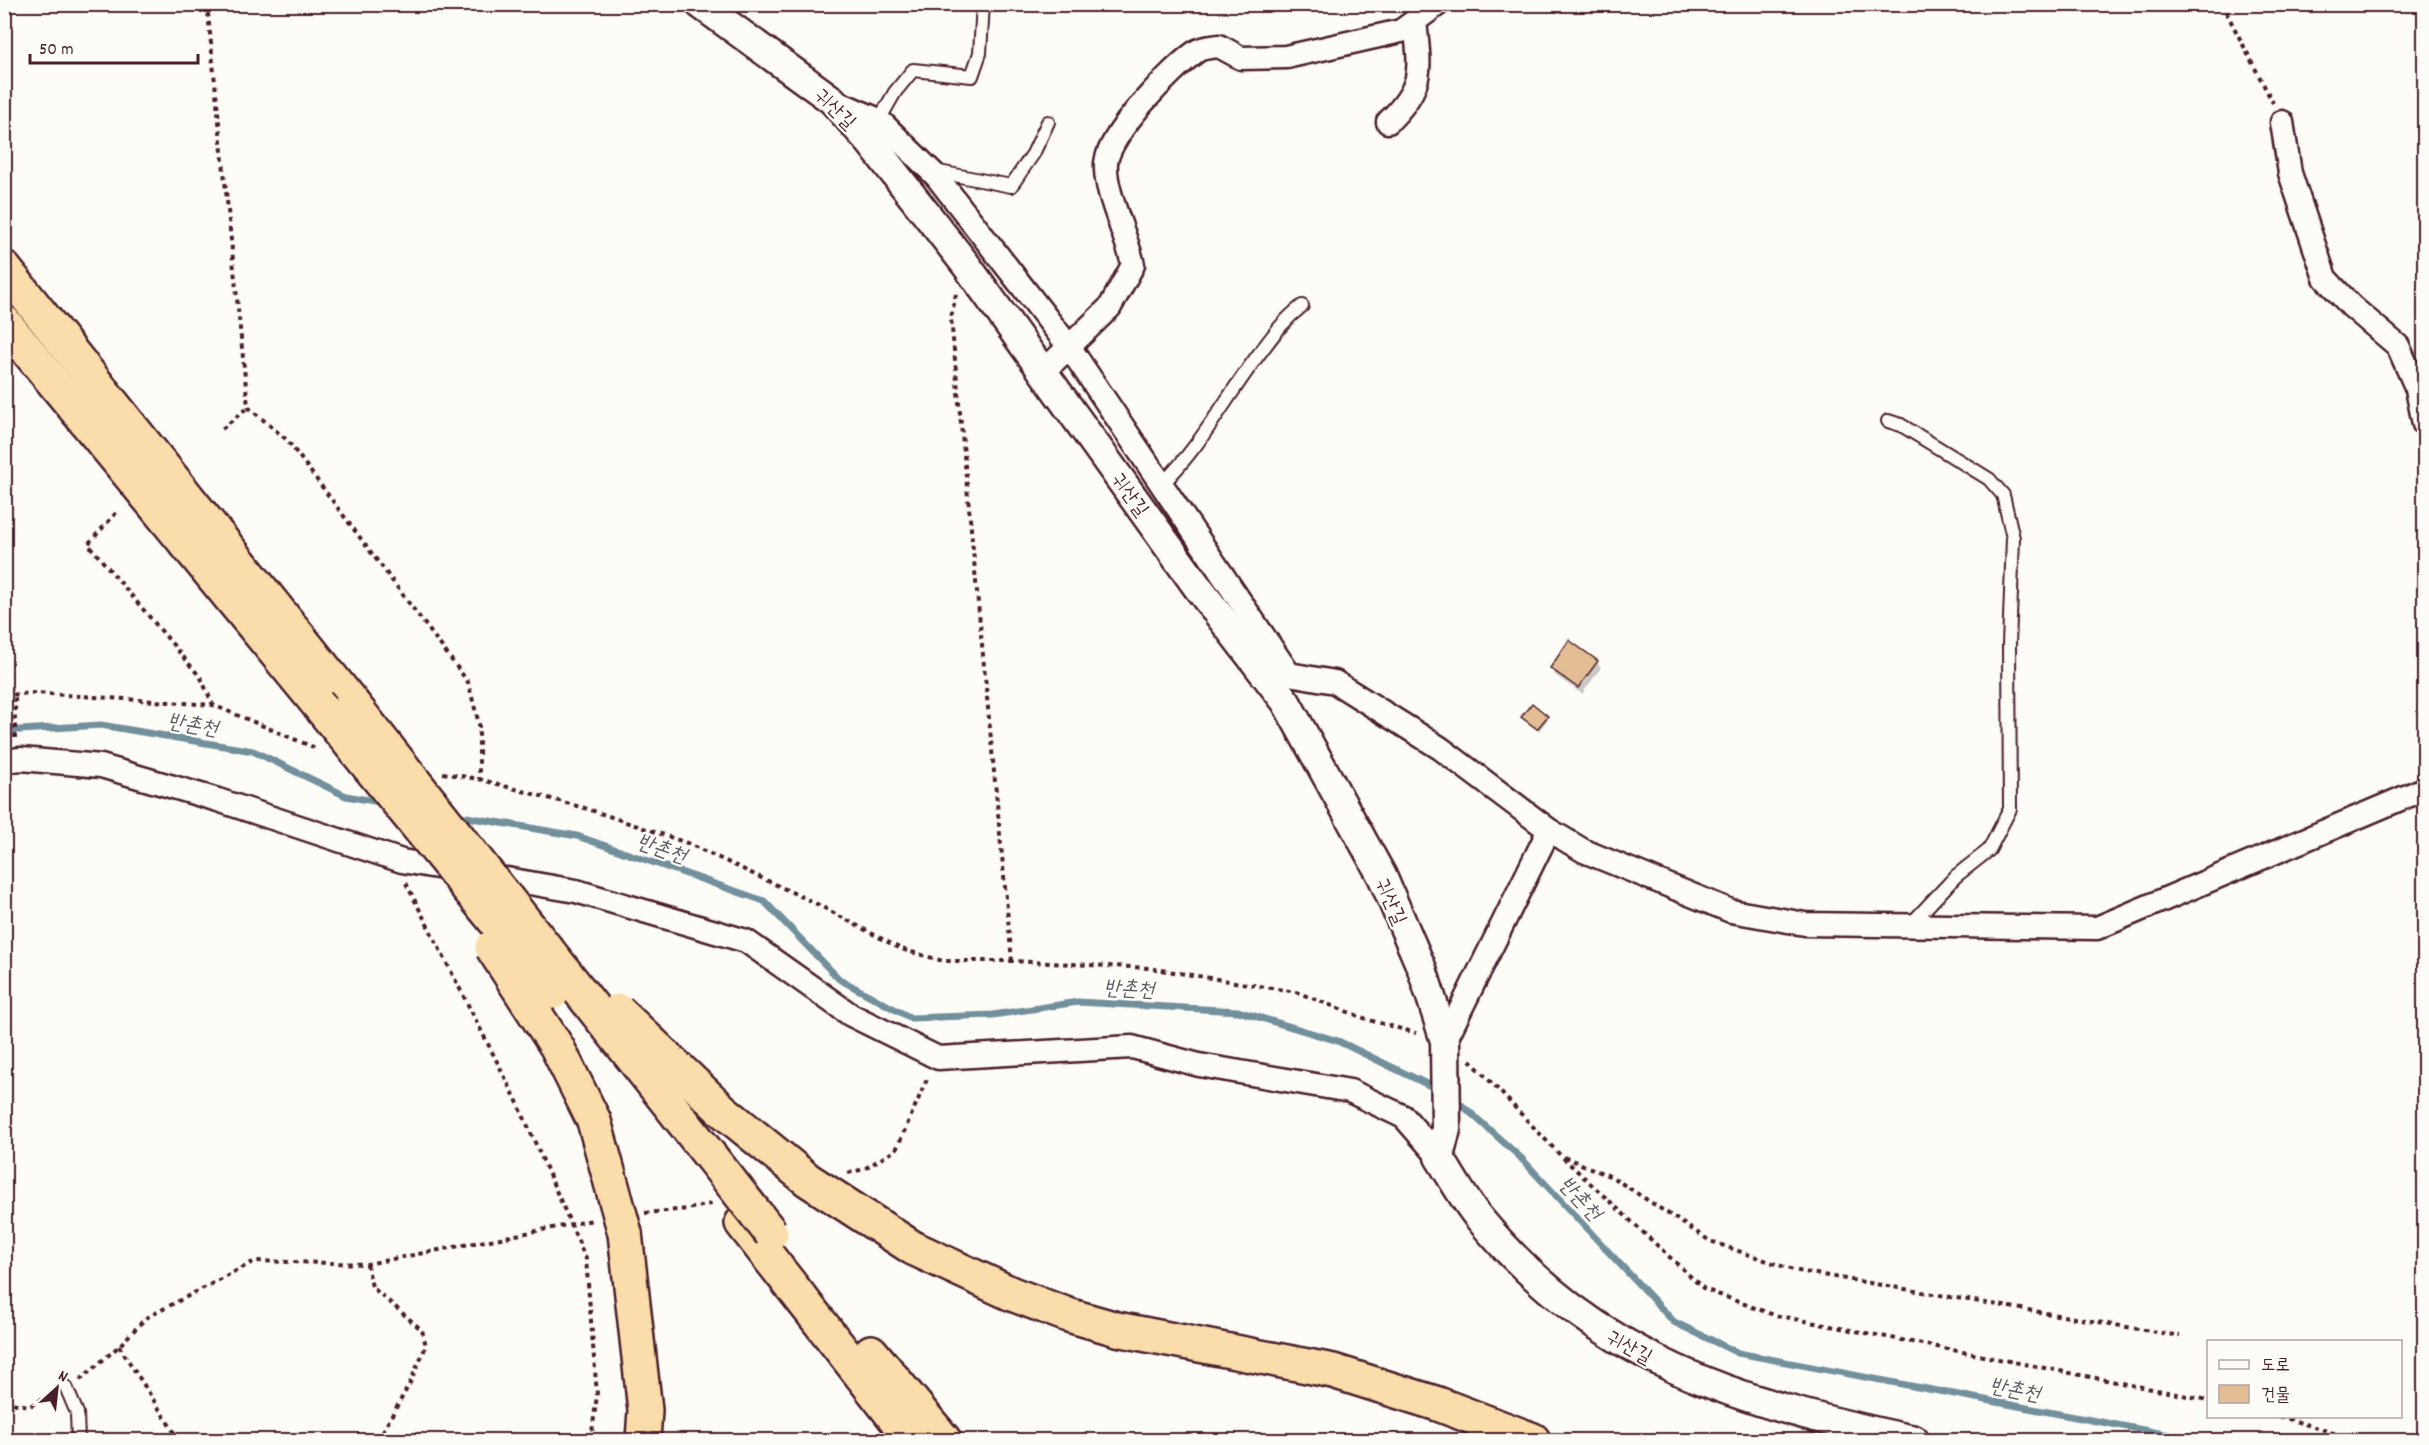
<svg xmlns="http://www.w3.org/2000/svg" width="2429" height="1445" font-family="Dekko,'Poor Story',sans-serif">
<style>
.shadow{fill:#0003}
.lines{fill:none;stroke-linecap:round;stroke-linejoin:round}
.stream{stroke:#72909c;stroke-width:7}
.building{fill:#e3bd94;stroke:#4a1f2b;stroke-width:1.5}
.service-casing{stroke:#4a1f2b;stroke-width:16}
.minor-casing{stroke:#4a1f2b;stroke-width:27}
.tertiary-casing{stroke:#4a1f2b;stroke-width:33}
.motorway-casing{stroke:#4a1f2b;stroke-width:38}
.path{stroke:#4a1f2b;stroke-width:4;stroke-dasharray:4.5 4.5;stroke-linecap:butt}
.service{stroke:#fdfcf7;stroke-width:12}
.minor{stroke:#fdfcf7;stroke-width:22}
.tertiary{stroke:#fdfcf7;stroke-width:28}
.motorway{stroke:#faddab;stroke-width:33}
.motorway-bridge-casing{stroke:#4a1f2b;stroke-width:38;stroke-linecap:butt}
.motorway-bridge{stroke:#faddab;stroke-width:33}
.labels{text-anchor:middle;stroke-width:4.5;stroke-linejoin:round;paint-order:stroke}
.street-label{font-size:20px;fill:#4a1f2b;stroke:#fdfcf7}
.water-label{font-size:21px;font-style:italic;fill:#5e5863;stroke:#fdfcf7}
</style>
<rect width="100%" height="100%" fill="#fdfcf7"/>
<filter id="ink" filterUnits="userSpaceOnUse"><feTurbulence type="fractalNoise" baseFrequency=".0167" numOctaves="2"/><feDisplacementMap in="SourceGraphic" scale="12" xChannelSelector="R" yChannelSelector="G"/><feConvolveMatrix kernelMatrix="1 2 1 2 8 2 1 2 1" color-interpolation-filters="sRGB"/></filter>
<g filter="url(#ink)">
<g class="shadow">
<path d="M1597 662 1601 668 1582 694 1555 675 1551 668Z"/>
<path d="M1523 717H1546L1548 719 1539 731Z"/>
</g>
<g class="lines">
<g class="stream">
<path d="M4 731 101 725 253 751 346 796 385 803"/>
<path d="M455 815 577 836 764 901 839 979 911 1018 993 1015 1078 1002 1238 1011 1338 1041 1439 1090"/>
<path d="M1454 1098 1520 1157 1674 1322 1738 1353 2196 1440"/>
</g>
</g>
<g class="building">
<path d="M1569 640 1598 661 1578 688 1550 668Z"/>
<path d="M1532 703 1548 716 1537 729 1521 717Z"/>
</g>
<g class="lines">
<g class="service-casing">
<g id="service">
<path d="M879 120 895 92 913 70 972 76 980 53 983 4"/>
<path d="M934 171 1011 186 1033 154 1048 122"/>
<path d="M1888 421 1901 425 1989 479 2003 495 2013 538 2009 645 2010 809 1989 850 1956 876 1910 925"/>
<path d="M1162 484C1202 445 1228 394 1262 350 1274 334 1285 319 1302 306"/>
<path d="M66 1387 77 1413 78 1440"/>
</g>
</g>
<g class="minor-casing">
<g id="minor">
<path d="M837 102 879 120 937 177 1070 348 1289 674"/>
<path d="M1388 122C1425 86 1420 70 1415 21"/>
<path d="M2282 122 2290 173 2325 278 2351 306 2398 346 2417 389 2424 424"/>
<path d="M1043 372 1110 307 1133 265C1127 235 1104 192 1106 163 1109 133 1172 68 1197 51 1203 47 1212 47 1219 46L1241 58 1286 57 1401 31 1438 4"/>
<path d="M1269 680 1289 674 1335 682 1440 748 1549 830 1584 851 1731 911 1805 924 2097 928 2424 789"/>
<path d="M4 761 21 759 101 766 218 800 402 861 576 891 746 941 851 1015 938 1058 1132 1047 1199 1065 1350 1091 1404 1117 1439 1157"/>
<path d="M1445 1041 1549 830"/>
</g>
</g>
<g class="tertiary-casing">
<path id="tertiary" d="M700 4 832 100 870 142 967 266 1199 589 1286 702 1382 876 1422 969 1445 1041 1446 1129 1439 1157C1452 1177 1464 1200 1479 1218 1597 1361 1739 1403 1914 1440"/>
</g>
<g class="motorway-casing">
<g id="motorway">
<path d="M4 268 352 703"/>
<path d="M4 322 317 703"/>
<path d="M742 1223 912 1440"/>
<path d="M625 1233 645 1410 643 1440"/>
<path d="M913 1248 1012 1294 1068 1315 1117 1329 1333 1371 1438 1404 1533 1440"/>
<path d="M871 1352 944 1440"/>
</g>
</g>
<g class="path">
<path d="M207 4 248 407 287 440 468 682 479 724V779"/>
<path d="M2222 4 2273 103"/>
<path d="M956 294 951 318 1012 961"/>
<path d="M222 429 248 407"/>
<path d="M116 513 88 544 201 678 213 705"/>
<path d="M4 695 36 693 213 705 318 749"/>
<path d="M15 738V697"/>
<path d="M443 773 479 779 588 809 687 843 815 903 901 949 943 961H1012L1149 968 1296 992 1369 1020 1416 1033"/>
<path d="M406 883 516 1099 586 1259 597 1395 591 1440"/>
<path d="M1470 1060 1560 1155 1704 1289 1774 1315 2208 1400"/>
<path d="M1564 1157 1612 1177 1710 1241 1793 1270 2180 1336"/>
<path d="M848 1173 864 1169 896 1150 928 1077"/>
<path d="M645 1213 688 1209 715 1203"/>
<path d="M367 1264 372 1287 422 1330 426 1346 409 1385 378 1440"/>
<path d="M119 1346 179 1440"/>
<path d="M80 1380 119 1346 146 1318 255 1261 367 1264 593 1220"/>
<path d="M4 1402 30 1406 52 1394"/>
<path d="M2279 1416 2356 1440"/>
</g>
<use href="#service" class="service"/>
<use href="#minor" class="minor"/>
<use href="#tertiary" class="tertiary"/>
<use href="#motorway" class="motorway"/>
<g class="motorway-bridge-casing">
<g id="motorway-bridge">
<path d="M317 703 553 992"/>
<path d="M352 703 771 1233"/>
<path d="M492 947 557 1047 594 1121 625 1233"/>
<path d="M618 1011 722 1110 808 1180 913 1248"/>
</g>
</g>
<use href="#motorway-bridge" class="motorway-bridge"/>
</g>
</g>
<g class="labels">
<g class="street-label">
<text transform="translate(836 108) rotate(44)" y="7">귀산길</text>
<text transform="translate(1131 494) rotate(54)" y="7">귀산길</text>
<text transform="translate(1392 901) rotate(66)" y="7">귀산길</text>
<text transform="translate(1630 1346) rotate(29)" y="7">귀산길</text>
</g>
<g class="water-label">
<text transform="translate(193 724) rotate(10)" y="7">반촌천</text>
<text transform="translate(662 848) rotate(19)" y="7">반촌천</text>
<text transform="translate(1129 988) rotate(3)" y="7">반촌천</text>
<text transform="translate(1581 1198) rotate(47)" y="7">반촌천</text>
<text transform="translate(2015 1389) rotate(11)" y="7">반촌천</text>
</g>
</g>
<rect width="2429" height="1445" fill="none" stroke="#fdfcf7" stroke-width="24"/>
<rect x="12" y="12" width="2405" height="1421" fill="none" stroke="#4a1f2b" stroke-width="2" filter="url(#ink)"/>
<rect x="2207" y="1340" width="195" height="78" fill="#fdfcf7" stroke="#b5a4a5" stroke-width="1.5"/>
<rect x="2219" y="1360" width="30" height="9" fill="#fdfcf7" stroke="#b5a4a5" stroke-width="1.5"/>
<text x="2261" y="1370" font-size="18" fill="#4a1f2b">도로</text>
<rect x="2219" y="1385" width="30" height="18" fill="#e3bd94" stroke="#b5a4a5" stroke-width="1.5"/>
<text x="2261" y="1400" font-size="18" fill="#4a1f2b">건물</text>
<g transform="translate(57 1388) rotate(27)" stroke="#fdfcf7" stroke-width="4.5" paint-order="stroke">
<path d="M0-4.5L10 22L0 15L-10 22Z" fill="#4a1f2b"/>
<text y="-9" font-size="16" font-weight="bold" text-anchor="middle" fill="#4a1f2b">N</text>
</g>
<path d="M30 54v9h168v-9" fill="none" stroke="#4a1f2b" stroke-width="3"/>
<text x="39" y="54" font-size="18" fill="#4a1f2b" stroke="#fdfcf7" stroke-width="4.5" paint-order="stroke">50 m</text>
</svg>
